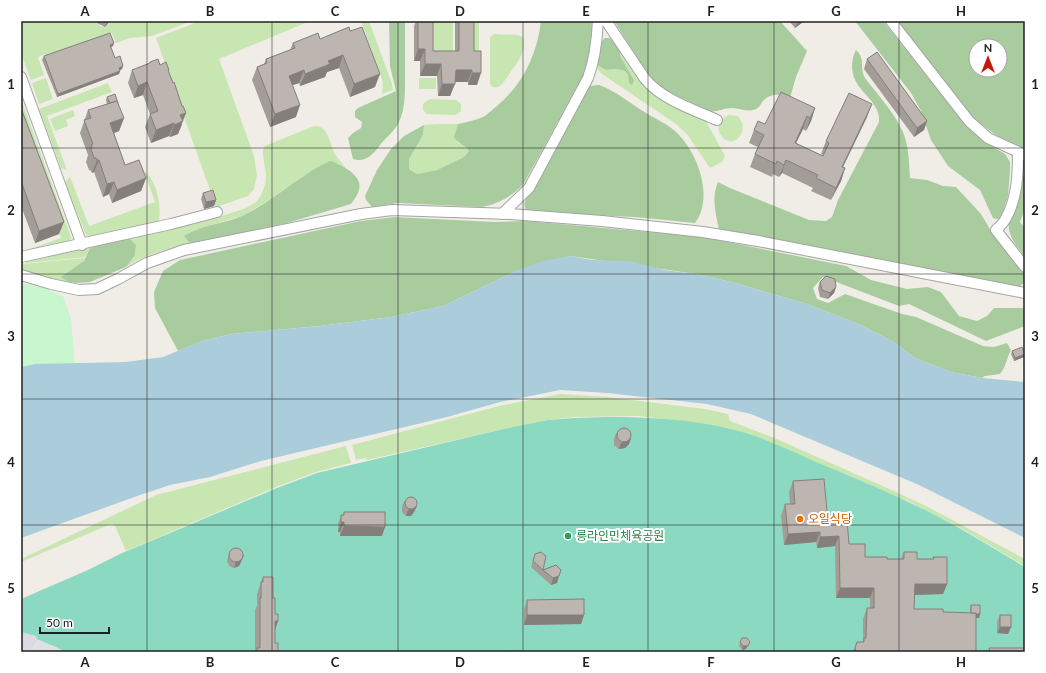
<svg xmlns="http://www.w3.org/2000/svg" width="1046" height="673" font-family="Lato,'Noto Sans KR',sans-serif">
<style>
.grass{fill:#c7e6b1}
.forest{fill:#a9cc9f;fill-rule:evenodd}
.park{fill:#c8f6ce}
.pitch{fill:#8bd9c0}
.parking{fill:#e0e0e0}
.plaza{fill:#dcdbe5}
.water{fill:#abccda}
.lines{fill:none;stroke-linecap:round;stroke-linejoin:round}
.minor-casing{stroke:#a4a4a4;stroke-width:12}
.minor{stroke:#fff;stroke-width:10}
.wall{fill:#a39d97}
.shaded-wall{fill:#847f7b}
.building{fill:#bdb6b0;stroke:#847f7b}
.grid{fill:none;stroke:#202020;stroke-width:1;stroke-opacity:0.55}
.food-dot{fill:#e8710a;stroke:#fff;stroke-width:1.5}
.leisure-dot{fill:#2e9e5b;stroke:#fff;stroke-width:1.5}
.labels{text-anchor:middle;stroke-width:4;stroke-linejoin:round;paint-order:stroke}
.food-label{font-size:12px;fill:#c56008;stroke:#fff;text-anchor:start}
.leisure-label{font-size:12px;fill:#27864d;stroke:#fff;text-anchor:start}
.neatline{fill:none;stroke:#202020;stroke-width:1.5}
.grid-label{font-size:13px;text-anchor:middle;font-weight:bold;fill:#202020}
</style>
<rect width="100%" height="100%" fill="#f0ede7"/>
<g class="grass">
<path d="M21 21H61L67 23 70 21H96L99 25 102 27 108 25 111 21H192L152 36 130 38 116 43 112 33 46 57 45 54 38 57 44 75 31 80 21 53Z"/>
<path d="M200 21H310L219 59 254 156 257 175 254 189 248 196 216 207 156 38Z"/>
<path d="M361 21H369L392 84 393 90 382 94 383 82Z"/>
<rect x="433" y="21" width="20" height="37"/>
<path d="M470 21H527V23H479V62H470Z"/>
<path d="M494 34 518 35 523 37C529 52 511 70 503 83 500 87 496 89 491 86L490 83V37Z"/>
<path d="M621 48 627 59 706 121 725 156 722 162 710 168 687 134 676 124 602 74 598 70 597 65 606 70 616 69 625 71 628 75 629 83 634 80 620 56Z"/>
<path d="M46 78 53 99 39 104 32 83Z"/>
<rect x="419" y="78" width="17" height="11"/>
<path d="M108 83 112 92 47 116 67 170 61 168 39 109Z"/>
<path d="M21 99 71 237V239L68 242 30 251V249L61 238 21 126Z"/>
<path d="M431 99 456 100 461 104V111L456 115H453L427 114 423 110V104L428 100Z"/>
<path d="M73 110 75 116 66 120 68 126 55 131 50 119Z"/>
<path d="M729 115 738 116C743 123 744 126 741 134 730 155 704 125 729 115Z"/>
<path d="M437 124H458L457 130 458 143 467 146 469 151 464 157 437 170 417 174 409 169V159L423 135 424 125Z"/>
<path d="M314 126C329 125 329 144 335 154 338 159 343 164 347 169L338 163 303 176 272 198 244 215 192 231 184 236 188 241 193 244C170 249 146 253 126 267L135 255 136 245 130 239 210 220 246 208 257 201 261 195 265 185 266 175 263 155V150L265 146Z"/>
<path d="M144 171C156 179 162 206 159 220L157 222 93 237 86 235 66 185 65 182 70 177 89 226 155 202Z"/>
<path d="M90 248 85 257 26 263V262Z"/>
<path d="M85 258C81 267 69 272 62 277L68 282 21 271V264Z"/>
<path d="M560 394 607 397 705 409 728 414 730 421 772 437 896 492 928 507 1025 559 1023 565 966 531 908 501 684 421 637 416 574 417 548 420 508 428 367 460 366 458 356 460 352 445 499 406Z"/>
<path d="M346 446 351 463 316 472 276 487 126 551 115 526 111 524 21 562V559L156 495Z"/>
</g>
<g class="forest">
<path d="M389 21H405C405 38 405 56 405 73 405 89 406 107 399 122 395 131 386 137 380 145 373 155 365 163 353 159L348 138 353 133 361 128 362 122 355 117V111L358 108 396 91 390 66Z"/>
<path d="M541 21H594L589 61 583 76 523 185C510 197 497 205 480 207L398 203 372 207 366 200 365 196 377 170 391 149 404 136 424 125 423 135 409 159V169L417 174 437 170 464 157 469 151C465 144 459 145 454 137L458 124C467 122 477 120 485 116 489 113 493 109 497 106 523 84 537 55 541 21Z"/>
<path d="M614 21H780L807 51 796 77 790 98C779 94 771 92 762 102 760 106 758 109 753 110 747 112 738 108 732 108 723 108 717 113 708 111L668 92 656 84 648 75Z"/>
<path d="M855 21H883L966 126 986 143 1005 154 1010 162V170L1008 196 1001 218 996 219 993 218 980 190 948 166 931 140 921 111 911 93Z"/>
<path d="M896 21H1025V148L1017 146 996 135 971 117ZM976 46H1000V70H976Z"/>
<path d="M605 38H609L615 40 621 48 620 56 634 80 632 85 629 83 628 75 625 71 616 69 606 70 597 65 602 41Z"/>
<path d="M856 50C866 59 859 66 865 78 878 95 894 112 903 132 909 146 909 163 910 178L927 180 943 186 956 187 981 214 991 231 1024 271 1025 273 1024 283 1020 286H1013L719 230C716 214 711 198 718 182L730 188 809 220 826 221 832 217 838 200 879 122C879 118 879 114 877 110 869 93 854 89 852 68 852 61 853 55 856 50Z"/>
<path d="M599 85C616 91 631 104 646 113 656 119 667 124 675 131 697 150 715 198 695 223L635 217 565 214 526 210C522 202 526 199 531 193L590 86Z"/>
<path d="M330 161C338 163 344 167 350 171 364 182 361 191 351 204L287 223 193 244 188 241 184 236C202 224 225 224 244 215 275 200 299 175 330 161Z"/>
<path d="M1025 172V209L1020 222 1025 228V257C1017 247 1007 235 1009 222Z"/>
<path d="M394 217 494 222 527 221 703 237 846 266 871 280 907 289 928 287 941 292 959 316 977 321 987 316 994 308H1025V326L986 341 909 304 899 306 831 280 823 277 813 288 817 299 828 303 845 294 902 314 916 317 983 346 994 347 1007 343 1011 350C1006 359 1007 365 1000 374L985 376 982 378 951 372 915 358 892 341 861 325 807 304 735 283 696 274 570 256 514 272 443 306 391 317 320 326 231 334 202 341 178 351 155 308 154 292 163 271 180 260 361 221Z"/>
<path d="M130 239 136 245 135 255 126 267 90 282 76 283 68 282 61 277 84 261 90 248 116 241Z"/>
</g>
<path class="park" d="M21 283 40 287 63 296 71 319 75 364H35L21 367Z"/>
<path class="pitch" d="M607 417C648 417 690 419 730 429 762 436 793 452 823 465 857 479 890 493 923 509 958 526 991 547 1025 567V652H30L25 634 21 632V599L88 570 120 554 277 488 317 473 508 428 548 420 574 418Z"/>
<path class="parking" d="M37 639 56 647 66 652H30L33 645Z"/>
<path class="plaza" d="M21 632 36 636 37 639 33 645 30 652H21Z"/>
<path class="water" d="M570 256 592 260 629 261 664 270 696 274 735 283 807 304 861 325 892 341 915 358 951 372 982 378 1025 382V538L919 485 751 414 707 404 607 393 560 390 500 402 447 417 261 461 210 477 170 485 140 495 21 538V367L35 364 126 362 163 357 202 341 231 334 320 326 391 317 443 306 514 272 543 261Z"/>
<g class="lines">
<g class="minor-casing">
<g id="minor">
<path d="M606 21 645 79C663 100 692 109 717 120"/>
<path d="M891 21 969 121 988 138 1025 155"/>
<path d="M21 77 82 245"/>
<path d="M1018 153C1018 174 1017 199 1006 218 1004 223 999 227 996 230L1025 267"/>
<path d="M502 214 529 188 588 78C595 59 597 41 598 21"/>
<path d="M21 257 171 224 217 212"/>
<path d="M21 275 51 284 79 290 97 289 118 279 147 263 184 250 361 214 392 210 510 214 602 221 703 232 758 241 1025 293"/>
</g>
</g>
<use href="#minor" class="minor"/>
</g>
<g class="wall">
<path d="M97 21H110L105 27 97 23Z"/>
<path d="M416 21H433V51H455V21H474V51L477 85H468V82H455L450 96H438L437 76H420V61H414V26Z"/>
<path d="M789 21H803V22L795 28Z"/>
<path d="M349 27 375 87 350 97 339 68 327 72 325 77 300 86 299 83 293 85 296 117 270 127 252 80 257 67 264 64 266 59 290 50 293 43 320 39Z"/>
<path d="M113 46 111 47 115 58 123 66 122 69 120 70 119 74 57 97 42 60 44 56Z"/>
<path d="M867 59 927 121 924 130 914 137 864 69Z"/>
<path d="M150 62 160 65 168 72 182 125 178 134 170 137 169 136 151 143 145 127 150 114 143 95 134 98 128 83 132 70 149 64Z"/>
<path d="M107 97 124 118 119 131 114 133 125 165 146 178 141 191 112 203 109 194 103 197 94 172 92 173 91 171 89 170 86 162 88 155 80 133 88 110 107 104 106 100Z"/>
<path d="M21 108 59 234 35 243 21 206Z"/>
<path d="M815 108 811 121 806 131 803 129 796 143 823 156V155L821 154 826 141 867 117 843 167 845 168 841 181 831 200 811 191 813 188 782 173 779 177 773 174 772 177 750 167 755 154 758 147 749 143 754 130Z"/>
<path d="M203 193 216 200 214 206 204 209 201 199Z"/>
<path d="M820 282 836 287 834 293 828 299 820 297 818 288Z"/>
<path d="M1012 351 1024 357 1014 361 1011 354Z"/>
<path d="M616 433 631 438 629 444 625 448 619 449 614 445V439Z"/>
<path d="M793 481 828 522 849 544 865 557 887 559H901L904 552 917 559H933V557L947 584 943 594 914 595V609L943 612 970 613V608L971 605 980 614 979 618H976V652H853L857 642H863V619L867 608H870V598H836L835 546 817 548 816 542 784 545 781 515 785 504H790L789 492Z"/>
<path d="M404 501 417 506 414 512 411 516H406L402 512V507Z"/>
<path d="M344 512 382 536H340V532H338V524L341 515H343Z"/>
<path d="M229 554 244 555 239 566 234 568 229 566 227 561Z"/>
<path d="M535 554 543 570 556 565 557 583 551 585 531 567Z"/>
<path d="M263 577 273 598 275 614 278 621 275 630V643L278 652H255V610L257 606V594Z"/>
<path d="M527 600 584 615 581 624 524 625V609Z"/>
<path d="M1000 615 1011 627 1008 634 997 633V622Z"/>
<path d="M740 642 746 649 742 650 739 646Z"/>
</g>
<g class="shaded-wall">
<path d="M108 21H110L105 27Z"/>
<path d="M798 21H803V22L795 28Z"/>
<path d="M114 43 113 46 109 48 110 45Z"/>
<path d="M418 49H425L420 61H414Z"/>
<path d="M343 55 339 68 327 72 325 77 300 86 305 74 328 61Z"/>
<path d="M425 64H441L437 76H420Z"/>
<path d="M123 66 122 69 118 71 119 68Z"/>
<path d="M304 70 299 83 284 88 289 76Z"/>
<path d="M456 70H472L468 82H452Z"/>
<path d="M120 71 119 74 57 97 58 94Z"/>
<path d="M472 73H481L477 85H468Z"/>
<path d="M380 74 375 87 350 97 354 84Z"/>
<path d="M147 82 143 95 134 98 138 86Z"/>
<path d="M442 84H455L450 96H438Z"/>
<path d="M872 104 867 117 837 179 842 167Z"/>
<path d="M300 105 296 117 270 127 275 114Z"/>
<path d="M815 108 811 121 806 131 810 118Z"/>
<path d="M186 113 178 134 170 137 174 125 180 115Z"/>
<path d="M807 116 803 129 790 155 795 143Z"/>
<path d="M124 118 119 131 106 136 110 123Z"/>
<path d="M927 121 924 130 914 137 917 128Z"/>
<path d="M174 123 169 136 151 143 156 130Z"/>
<path d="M97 160H99L94 172 92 173Z"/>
<path d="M786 160 782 173 779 177 784 165Z"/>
<path d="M845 168 841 181 831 200 836 188Z"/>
<path d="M146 178 141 191 112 203 117 190Z"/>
<path d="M114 182 109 194 103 197 107 184Z"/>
<path d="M216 200 214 206 204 209 206 202Z"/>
<path d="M64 222 59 234 35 243 39 231Z"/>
<path d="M836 287 834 293 828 299 830 293Z"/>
<path d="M1025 354 1024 357 1014 361 1015 358Z"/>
<path d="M631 438 629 444 625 448 619 449 621 443Z"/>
<path d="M417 506 414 512 411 516H406L408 510Z"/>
<path d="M341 522H344L340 532H338Z"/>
<path d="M344 526 385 527 382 536H340Z"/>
<path d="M820 532 816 542 784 545 788 534Z"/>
<path d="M839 536 835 546 817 548 820 537Z"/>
<path d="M244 555 239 566 234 568 236 562Z"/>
<path d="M559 576 557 583 551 585 553 578Z"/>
<path d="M915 584H947L943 594 911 595Z"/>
<path d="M840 588H874L870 598H836Z"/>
<path d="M971 614H980L979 618 970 617Z"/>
<path d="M527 615H584L581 624 524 625Z"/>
<path d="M275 621H278L274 633Z"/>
<path d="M1000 627H1011L1008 634 997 633Z"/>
<path d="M750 642 746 649 742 650 743 646Z"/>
</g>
<g class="building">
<path d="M418 21H433V51H459V21H474V51H481V73H472V70H456L455 84H442L441 64H425V49H418Z"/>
<path d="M349 27 350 31 362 27 380 74 354 84 343 55 328 61 330 64 305 74 304 70 289 76 300 105 275 114 257 67 267 63 266 59 295 48 293 43 318 33 320 39Z"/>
<path d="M110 33 114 43 110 45 115 58 120 56 123 66 119 68 120 71 58 94 44 56Z"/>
<path d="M877 52 927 121 917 128 867 59Z"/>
<path d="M158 59 160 65 166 62 169 70H168L173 83 174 82 182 106H183L186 113 180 115 183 121 174 125V123L156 130 150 114 158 111 147 82 138 86 132 70 150 63V62Z"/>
<path d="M781 92 815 108 810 118 807 116 795 143 823 156 829 143 826 141 849 93 872 104 842 167 845 168 836 188 816 178 818 175 786 160 784 165 777 161 776 164 755 154 764 135 754 130 758 121 765 124Z"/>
<path d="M115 94 118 103 117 101 110 103 107 97Z"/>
<path d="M117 101 124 118 110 123 125 165 139 160 146 178 117 190 114 182 107 184 99 160H97L96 158H94L91 149 92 147 91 145 93 144 84 120 91 118 88 110Z"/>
<path d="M21 108 64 222 39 231 21 181Z"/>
<path d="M213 190 216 200 206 202 203 193Z"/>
<path d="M826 276 835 279 836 287 830 293 822 290 820 282Z"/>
<path d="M1022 347 1025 354 1015 358 1012 351Z"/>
<circle cx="624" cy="435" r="7"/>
<path d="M824 479 828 522 847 520 849 544H865V557H887V559H904V552H917V559H934L933 557H947V584H915L914 609H943V612L976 613V652H856L855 648 857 642H864V638H866L867 608H874V588H840L839 536 820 537V532L788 534 785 504H795L793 481Z"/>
<circle cx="411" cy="503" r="6"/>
<path d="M344 512H385V527L344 526V522H341V515H344Z"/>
<circle cx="236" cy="555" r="7"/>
<path d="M541 552 546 556 543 570 533 561 535 554Z"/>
<path d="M556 565 561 570 559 576 553 578 543 570Z"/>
<path d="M263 577H273V598H275V614H278V621H275V643H278V652H257V648H260V598H261V582H263Z"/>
<path d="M584 599V615H527V600Z"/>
<path d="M971 605H980V614H976V613H971Z"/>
<rect x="1000" y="615" width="11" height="12"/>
<path d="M742 638H747L750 642 748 646H743L740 642Z"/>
<path d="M989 648H1025V652H990Z"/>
<rect x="511" y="651" width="8" height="1"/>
</g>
<path class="grid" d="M147 21V652M272 21V652M398 21V652M523 21V652M648 21V652M774 21V652M899 21V652M21 148H1025M21 274H1025M21 399H1025M21 525H1025"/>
<circle class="food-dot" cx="800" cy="519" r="4"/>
<circle class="leisure-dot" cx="568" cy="536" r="4"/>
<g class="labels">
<g class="food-label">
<text x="808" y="523">오일식당</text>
</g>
<g class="leisure-label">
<text x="576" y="540">릉라인민체육공원</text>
</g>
</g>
<rect width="1046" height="673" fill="none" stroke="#ffffff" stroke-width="44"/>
<g transform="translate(988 58)"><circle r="19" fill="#ffffff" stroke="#a6a6a6"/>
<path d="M0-3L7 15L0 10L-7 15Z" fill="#c1190e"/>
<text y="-6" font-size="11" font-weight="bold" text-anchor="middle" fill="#202020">N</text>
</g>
<path d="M40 627v6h69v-6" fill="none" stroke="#202020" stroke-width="2"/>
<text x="46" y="627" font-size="12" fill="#202020" stroke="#ffffff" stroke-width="3" paint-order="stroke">50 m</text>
<rect x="22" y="22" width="1002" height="629" class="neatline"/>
<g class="grid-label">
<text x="85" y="16">A</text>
<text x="210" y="16">B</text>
<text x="335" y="16">C</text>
<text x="460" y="16">D</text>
<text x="586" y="16">E</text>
<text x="711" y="16">F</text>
<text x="836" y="16">G</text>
<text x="961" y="16">H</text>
<text x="11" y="89">1</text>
<text x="1035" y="89">1</text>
<text x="11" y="215">2</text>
<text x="1035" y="215">2</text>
<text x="11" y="341">3</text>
<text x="1035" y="341">3</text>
<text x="11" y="467">4</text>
<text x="1035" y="467">4</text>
<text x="11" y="593">5</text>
<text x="1035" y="593">5</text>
<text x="85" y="667">A</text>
<text x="210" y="667">B</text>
<text x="335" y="667">C</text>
<text x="460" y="667">D</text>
<text x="586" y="667">E</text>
<text x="711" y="667">F</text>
<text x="836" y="667">G</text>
<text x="961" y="667">H</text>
</g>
</svg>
